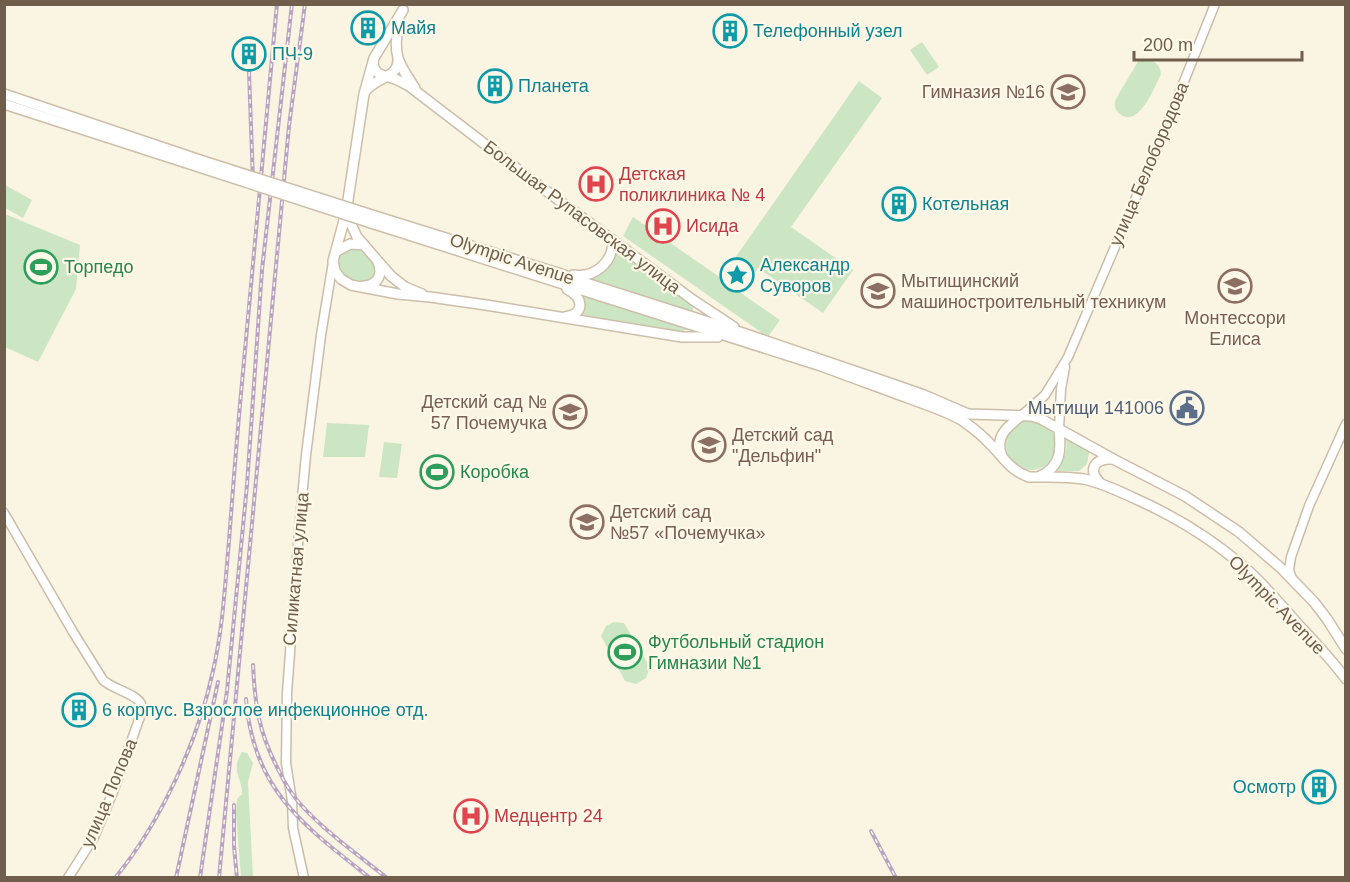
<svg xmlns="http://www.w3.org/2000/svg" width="1350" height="882" font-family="Helvetica,sans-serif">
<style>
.green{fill:#cce6c3}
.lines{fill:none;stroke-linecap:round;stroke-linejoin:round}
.tertiary-casing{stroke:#c9bdaa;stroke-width:11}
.secondary-casing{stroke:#cdbea9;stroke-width:12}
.tertiary{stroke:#fff;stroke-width:8}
.secondary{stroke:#fff;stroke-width:9}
.rail-casing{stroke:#b8a3c2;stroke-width:4}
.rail{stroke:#fdf8e8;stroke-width:1.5;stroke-dasharray:4.5;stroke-linecap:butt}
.secondary-bridge-casing{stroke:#cdbea9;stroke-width:12;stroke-linecap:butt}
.secondary-bridge{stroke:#fff;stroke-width:9}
.labels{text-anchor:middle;stroke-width:4.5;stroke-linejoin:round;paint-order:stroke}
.culture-label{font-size:18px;fill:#0d838f;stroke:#fdf8e8;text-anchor:start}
.education-label{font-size:18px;fill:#785e54;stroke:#fdf8e8;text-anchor:start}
.street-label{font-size:18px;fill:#6f5e4b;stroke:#fdf8e8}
.health-label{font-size:18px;fill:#be3a42;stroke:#fdf8e8;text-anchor:start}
.leisure-label{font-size:18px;fill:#27864d;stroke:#fdf8e8;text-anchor:start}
.service-label{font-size:18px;fill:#4e5e75;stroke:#fdf8e8;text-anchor:end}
</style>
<rect width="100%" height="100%" fill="#faf4e3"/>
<g class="green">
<path d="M922 42 939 67 927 75 910 50Z"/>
<path d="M1147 59C1156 61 1160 66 1161 74 1155 86 1139 129 1120 114 1117 112 1114 107 1115 102 1117 95 1134 70 1138 61Z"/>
<path d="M859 81 882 98 791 227 853 270 823 313 758 268 741 293 780 320 768 337 623 236 633 217 721 278Z"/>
<path d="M5 185 32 200 23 218 5 208Z"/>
<path d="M5 214 80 245 76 289 38 362 5 347Z"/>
<path d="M615 247 694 307 692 313 590 280 599 273Z"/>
<path d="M358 248 373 263 376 270 373 277C346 295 323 255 348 249 351 248 355 248 358 248Z"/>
<path d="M581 293 687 329 681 332 578 315C585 305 585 305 581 293Z"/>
<circle cx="1031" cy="445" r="25"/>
<path d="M327 423 369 425 365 457H323Z"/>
<path d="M1066 438 1087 450 1089 453 1087 464 1079 471H1056C1064 460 1068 452 1066 438Z"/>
<path d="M384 442 402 444 397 478 379 477Z"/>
<path d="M614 622 624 623 650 667 646 678 636 684 625 681 601 636 606 626Z"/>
<path d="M242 752 247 753 253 763 248 782 253 877H241L236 814 237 799 242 794C242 777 230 771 242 752Z"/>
</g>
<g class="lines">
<g class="tertiary-casing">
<g id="tertiary">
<path d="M1021 416 1045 395 1068 357 1161 139 1215 4"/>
<path d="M1059 429 1061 389 1065 367"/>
<path d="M4 513 73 632 103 680C112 689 137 694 141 704 141 706 141 712 141 714L113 792 94 837 68 878"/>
<path d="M1292 579 1289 570 1291 557 1309 506 1346 424"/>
<path d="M304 878 293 828 292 801 286 763 287 693 299 531 306 455 321 335 333 262"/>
</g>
</g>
<g class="secondary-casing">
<g id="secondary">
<path d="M403 10 374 58 364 94 346 213 333 261 335 271 341 279 351 285 398 294 430 297 486 305 682 337H718"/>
<path d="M399 23C392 54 398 63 415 88"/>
<path d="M373 62C374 76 384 75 395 79 400 81 404 83 409 86L533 181 693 300 734 327"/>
<path d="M365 92C374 77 398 79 398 60"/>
<path d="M4 94 200 160"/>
<path d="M4 104 199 167"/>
<path d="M346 213 357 237 391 276 405 287 422 294"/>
<path d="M372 215 558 273 586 283 743 333 878 379 924 395 968 414 1031 416 1041 419 1113 459 1185 496 1239 532 1282 569 1314 602 1327 619 1346 649"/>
<path d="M371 223 821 366C850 377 879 387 908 398 926 405 947 411 963 421 973 428 983 436 991 445 1004 458 1011 471 1029 477 1048 477 1066 476 1084 479 1102 483 1119 491 1136 499 1174 516 1212 539 1244 567 1264 584 1280 604 1297 623 1314 641 1331 659 1346 679"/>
<path d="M337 251 350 244 364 245"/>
<path d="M573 275C595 278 613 263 613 240"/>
<path d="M364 286C378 285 383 275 378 262"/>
<path d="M565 317C587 313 582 297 567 289"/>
<path d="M1002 456C994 437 1007 427 1021 416"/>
<path d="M1040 476C1062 466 1061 449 1059 429"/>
<path d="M1101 484C1087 470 1094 458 1113 459"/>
</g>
</g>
<use href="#tertiary" class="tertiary"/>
<use href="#secondary" class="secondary"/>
<g class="rail-casing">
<g id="rail">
<path d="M249 72 253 181"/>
<path d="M253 665C255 707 259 733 279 771 285 784 293 796 302 806 327 833 358 855 387 878"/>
<path d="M246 699C253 790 303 825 370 878"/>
<path d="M234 805V846L237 878"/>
<path d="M871 831 896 878"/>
<path d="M115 878C161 822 198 741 213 671 223 628 225 584 229 541 233 488 237 435 242 383 253 257 265 131 277 4"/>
<path d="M176 878 218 682"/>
<path d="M200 878 227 691 247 485 262 270 292 4"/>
<path d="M219 878 289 126 305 4"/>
</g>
</g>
<use href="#rail" class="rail"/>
<g class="secondary-bridge-casing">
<g id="secondary-bridge">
<path d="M200 160 372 215"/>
<path d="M199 167 371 223"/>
</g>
</g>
<use href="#secondary-bridge" class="secondary-bridge"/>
</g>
<defs>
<g id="building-ring" transform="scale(1.725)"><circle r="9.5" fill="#fdf8e8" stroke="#0f9aa8" stroke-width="1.5"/><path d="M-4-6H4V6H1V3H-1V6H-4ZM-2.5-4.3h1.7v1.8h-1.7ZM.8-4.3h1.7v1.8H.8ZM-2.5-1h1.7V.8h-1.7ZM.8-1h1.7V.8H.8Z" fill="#0f9aa8"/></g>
<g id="school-ring" transform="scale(1.725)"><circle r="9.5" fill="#fdf8e8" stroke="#8d6e63" stroke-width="1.5"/><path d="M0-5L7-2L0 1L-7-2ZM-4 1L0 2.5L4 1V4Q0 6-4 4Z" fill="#8d6e63"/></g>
<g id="hospital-ring" transform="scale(1.725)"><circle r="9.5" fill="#fdf8e8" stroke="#e0444e" stroke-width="1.5"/><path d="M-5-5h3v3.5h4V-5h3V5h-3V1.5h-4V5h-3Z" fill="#e0444e"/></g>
<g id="stadium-ring" transform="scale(1.725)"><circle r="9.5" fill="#fdf8e8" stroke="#2e9e5b" stroke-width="1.5"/><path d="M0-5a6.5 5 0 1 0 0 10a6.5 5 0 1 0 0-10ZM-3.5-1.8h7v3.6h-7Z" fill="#2e9e5b"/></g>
<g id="sight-ring" transform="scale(1.725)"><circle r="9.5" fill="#fdf8e8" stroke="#0f9aa8" stroke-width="1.5"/><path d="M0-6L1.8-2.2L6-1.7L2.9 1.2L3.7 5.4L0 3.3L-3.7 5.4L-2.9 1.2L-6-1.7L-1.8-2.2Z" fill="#0f9aa8"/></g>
<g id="university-ring" transform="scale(1.725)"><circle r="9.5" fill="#fdf8e8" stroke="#8d6e63" stroke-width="1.5"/><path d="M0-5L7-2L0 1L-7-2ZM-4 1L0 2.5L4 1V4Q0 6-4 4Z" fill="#8d6e63"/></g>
<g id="civic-ring" transform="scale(1.725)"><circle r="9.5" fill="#fdf8e8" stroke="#5c6f8a" stroke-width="1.5"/><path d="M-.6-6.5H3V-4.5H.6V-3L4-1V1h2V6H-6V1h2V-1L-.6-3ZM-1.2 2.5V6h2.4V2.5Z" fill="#5c6f8a"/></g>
</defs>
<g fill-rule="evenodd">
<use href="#building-ring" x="368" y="28"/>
<use href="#building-ring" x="730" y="31"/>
<use href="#building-ring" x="249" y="54"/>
<use href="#building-ring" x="495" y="86"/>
<use href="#school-ring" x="1068" y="92"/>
<use href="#hospital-ring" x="596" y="184"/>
<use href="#building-ring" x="899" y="204"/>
<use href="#hospital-ring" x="663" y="226"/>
<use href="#stadium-ring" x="41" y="267"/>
<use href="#sight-ring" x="737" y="275"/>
<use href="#school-ring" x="1235" y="286"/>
<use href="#university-ring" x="878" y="291"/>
<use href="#civic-ring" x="1187" y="408"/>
<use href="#school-ring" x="570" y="412"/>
<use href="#school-ring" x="709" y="445"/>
<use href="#stadium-ring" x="437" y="472"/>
<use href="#school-ring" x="587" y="522"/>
<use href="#stadium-ring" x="625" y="652"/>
<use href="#building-ring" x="79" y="710"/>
<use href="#building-ring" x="1319" y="787"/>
<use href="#hospital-ring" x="471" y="816"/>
</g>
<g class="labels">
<g class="culture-label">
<text x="391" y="34">Майя</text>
<text x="753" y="37">Телефонный узел</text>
<text x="272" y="60">ПЧ-9</text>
<text x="518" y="92">Планета</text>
<text x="922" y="210">Котельная</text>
<text x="760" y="271">Александр<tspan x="760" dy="21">Суворов</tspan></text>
<text x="102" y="716">6 корпус. Взрослое инфекционное отд.</text>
<text x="1296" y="793" text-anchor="end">Осмотр</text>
</g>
<g class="education-label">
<text x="1045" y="98" text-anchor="end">Гимназия №16</text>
<text x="901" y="287">Мытищинский<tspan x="901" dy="21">машиностроительный техникум</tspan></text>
<text x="1235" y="324" text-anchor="middle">Монтессори<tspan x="1235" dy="21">Елиса</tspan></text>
<text x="547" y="408" text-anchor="end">Детский сад №<tspan x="547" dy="21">57 Почемучка</tspan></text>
<text x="732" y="441">Детский сад<tspan x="732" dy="21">"Дельфин"</tspan></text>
<text x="610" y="518">Детский сад<tspan x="610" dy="21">№57 «Почемучка»</tspan></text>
</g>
<g class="street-label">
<text transform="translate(1149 164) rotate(-67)" y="6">улица Белобородова</text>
<text transform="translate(582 217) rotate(37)" y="6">Большая Рупасовская улица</text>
<text transform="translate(512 259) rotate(18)" y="6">Olympic Avenue</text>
<text transform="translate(296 569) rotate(-85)" y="6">Силикатная улица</text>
<text transform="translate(1277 605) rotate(46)" y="6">Olympic Avenue</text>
<text transform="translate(109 793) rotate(-67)" y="6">улица Попова</text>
</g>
<g class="health-label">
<text x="619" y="180">Детская<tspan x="619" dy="21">поликлиника № 4</tspan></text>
<text x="686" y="232">Исида</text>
<text x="494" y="822">Медцентр 24</text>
</g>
<g class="leisure-label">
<text x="64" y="273">Торпедо</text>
<text x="460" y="478">Коробка</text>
<text x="648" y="648">Футбольный стадион<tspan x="648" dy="21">Гимназии №1</tspan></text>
</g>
<g class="service-label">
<text x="1164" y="414">Мытищи 141006</text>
</g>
</g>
<rect width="1350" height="882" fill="none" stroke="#6f5e4b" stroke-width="12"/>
<path d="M1134 51v9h168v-9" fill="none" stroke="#6f5e4b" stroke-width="3"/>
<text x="1143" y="51" font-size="18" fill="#6f5e4b" stroke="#fdf8e8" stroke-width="4.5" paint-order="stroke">200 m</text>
</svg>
